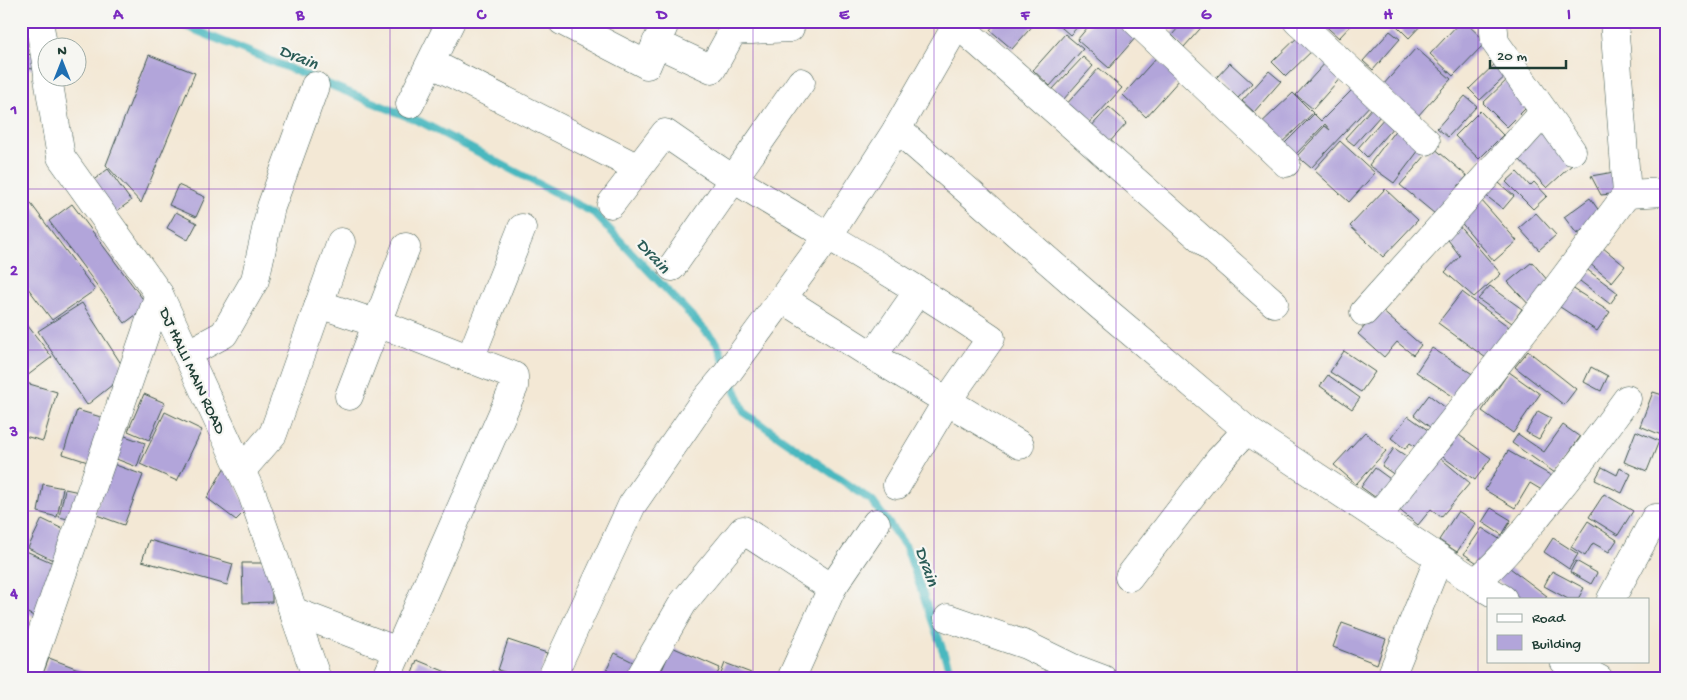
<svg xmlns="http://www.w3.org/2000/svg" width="1687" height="700" font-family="'Gochi Hand',sans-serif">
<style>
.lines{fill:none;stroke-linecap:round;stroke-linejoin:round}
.stream{stroke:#49b8bf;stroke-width:8}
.building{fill:#b2a5da}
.minor-casing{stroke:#3f574c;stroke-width:29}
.minor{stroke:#fff;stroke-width:28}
.grid{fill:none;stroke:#7b2cbf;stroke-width:1;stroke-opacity:0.55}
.labels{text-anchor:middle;stroke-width:4.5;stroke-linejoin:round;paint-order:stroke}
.street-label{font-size:16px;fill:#1f3d34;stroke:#f6f6f2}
.water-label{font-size:18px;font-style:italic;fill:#2a5c57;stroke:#f6f6f2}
.neatline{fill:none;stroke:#7b2cbf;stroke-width:2}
.grid-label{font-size:16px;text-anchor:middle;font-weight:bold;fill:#7b2cbf}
</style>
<rect width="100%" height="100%" fill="#f6f6f2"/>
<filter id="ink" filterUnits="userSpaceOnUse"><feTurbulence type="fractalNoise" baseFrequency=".02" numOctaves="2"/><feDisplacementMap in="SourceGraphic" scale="10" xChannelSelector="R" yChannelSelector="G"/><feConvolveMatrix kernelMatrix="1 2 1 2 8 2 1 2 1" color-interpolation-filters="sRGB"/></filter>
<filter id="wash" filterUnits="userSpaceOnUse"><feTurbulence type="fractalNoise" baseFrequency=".0096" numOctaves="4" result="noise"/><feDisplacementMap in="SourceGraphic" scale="20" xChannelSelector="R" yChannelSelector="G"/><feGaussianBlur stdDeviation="1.12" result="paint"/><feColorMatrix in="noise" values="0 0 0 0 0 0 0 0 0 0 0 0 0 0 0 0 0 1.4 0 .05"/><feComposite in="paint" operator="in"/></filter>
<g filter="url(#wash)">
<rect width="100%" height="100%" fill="#f3e8d5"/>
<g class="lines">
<g class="stream">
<path d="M173 21 421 122 594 213 717 343 726 366"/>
<path d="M731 379 744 412 872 501 906 547 953 679"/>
</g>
</g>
<g id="blocks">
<g class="building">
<path d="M997 21H1037L1012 49 990 30Z"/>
<path d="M1054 21H1083L1070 35Z"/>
<path d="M1093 21H1121L1137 36 1109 68 1077 40Z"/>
<path d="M1148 21H1171L1161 33Z"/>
<path d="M1184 21H1207L1184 47 1172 35Z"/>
<path d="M1320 21H1355L1339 38Z"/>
<path d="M1392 21H1425L1409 38Z"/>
<path d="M1461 21H1464L1486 42 1453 76 1430 54Z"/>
<path d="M1304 31 1317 46 1286 76 1272 62Z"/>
<path d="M1390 31 1400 39 1373 70 1363 61Z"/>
<path d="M1065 34 1083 49 1050 86 1033 70Z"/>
<path d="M1416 48 1451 79 1417 117 1382 86Z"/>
<path d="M21 54 38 55 36 69 21 68Z"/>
<path d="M149 55 195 73 141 203 106 165Z"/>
<path d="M1083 57 1093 66 1063 100 1052 90Z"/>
<path d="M1156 58 1180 79 1146 117 1123 95Z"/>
<path d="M1499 60 1510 72 1480 100 1469 89Z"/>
<path d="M1327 61 1343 75 1313 109 1296 95Z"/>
<path d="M1230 63 1252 83 1238 98 1216 78Z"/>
<path d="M1099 68 1122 88 1086 127 1064 107Z"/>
<path d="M1269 71 1281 81 1254 112 1242 101Z"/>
<rect x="21" y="74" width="5" height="14"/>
<path d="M1510 77 1533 101 1507 127 1483 103Z"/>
<path d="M1357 85 1374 101 1311 168 1297 156 1325 126 1330 130 1325 124 1292 158 1281 147 1314 114 1321 121Z"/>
<path d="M1293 93 1313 113 1277 147 1257 127Z"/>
<path d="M1465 96 1477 106 1448 137 1437 128Z"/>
<path d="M1109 107 1127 123 1106 146 1088 130Z"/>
<path d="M1373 107 1381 115 1354 145 1345 138Z"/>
<path d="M1480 111 1503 135 1479 159 1455 136Z"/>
<path d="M1385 117 1395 125 1367 157 1358 148Z"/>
<path d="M1397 128 1422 146 1394 183 1369 165Z"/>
<path d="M1543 130 1574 163 1547 188 1516 156Z"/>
<path d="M1340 141 1375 173 1349 202 1314 170Z"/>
<path d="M1433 147 1467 176 1435 214 1400 185Z"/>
<path d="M108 169 131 201 114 213 91 182Z"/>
<path d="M1517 172 1530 186 1534 182 1547 196 1533 209 1506 182Z"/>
<path d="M1614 172 1620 193 1601 195 1591 176Z"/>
<path d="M1492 177 1514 196 1503 209 1480 191Z"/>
<path d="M178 185 205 197 196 217 169 205Z"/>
<path d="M1385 189 1418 220 1383 257 1350 226Z"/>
<path d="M23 193 95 290 52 320 21 279V194Z"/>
<path d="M1590 198 1602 215 1577 234 1564 217Z"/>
<path d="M1481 200 1517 241 1494 261 1458 219Z"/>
<path d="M72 204 148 306 125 323 49 221Z"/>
<path d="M176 212 197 223 188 240 167 228Z"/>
<path d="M1536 213 1556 235 1539 250 1519 228Z"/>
<path d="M1456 222 1501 274 1474 297 1445 272 1460 256 1443 233Z"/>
<path d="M1602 247 1625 266 1612 282 1589 263Z"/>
<path d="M1532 262 1554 288 1531 307 1508 282Z"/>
<path d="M1585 268 1618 293 1610 304 1576 278Z"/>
<path d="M1490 286 1522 309 1512 323 1478 299Z"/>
<path d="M1572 288 1610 312 1597 331 1560 307Z"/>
<path d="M1462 292 1509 327 1486 358 1438 323Z"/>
<path d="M82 303 127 373 87 405 38 331Z"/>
<path d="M1380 309 1421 345 1413 355 1397 342 1384 357 1358 334Z"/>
<path d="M21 317 52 357 23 379 21 376Z"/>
<path d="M1432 348 1474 375 1457 399 1416 372Z"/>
<path d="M1344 351 1375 372 1361 392 1330 372Z"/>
<path d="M1528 351 1576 389 1564 405 1515 367Z"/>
<path d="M1591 367 1608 376 1601 391 1584 382Z"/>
<path d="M1509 372 1540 394 1513 433 1482 411Z"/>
<path d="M1328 375 1360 398 1352 409 1320 386Z"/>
<path d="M26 383 57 392 43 441 21 435V401Z"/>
<path d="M1653 392 1666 396V437L1640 426Z"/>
<path d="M144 394 165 403 149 440 128 431Z"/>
<path d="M1429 395 1450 411 1435 431 1414 415Z"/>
<path d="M77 410 111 420 97 465 63 454Z"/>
<path d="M1538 411 1551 418 1539 439 1526 432Z"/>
<path d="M165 412 202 430 177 481 140 464Z"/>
<path d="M1408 416 1436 436 1424 453 1410 443 1405 449 1391 438Z"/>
<path d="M1563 425 1580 437 1555 473 1512 443 1518 434 1544 452Z"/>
<path d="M1636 431 1659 441 1647 471 1624 462Z"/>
<path d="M1365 432 1386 451 1356 484 1334 465Z"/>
<path d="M1456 433 1491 458 1475 480 1440 455Z"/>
<path d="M119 434 145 443 137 467 111 457Z"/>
<path d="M1394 448 1415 462 1402 480 1382 466Z"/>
<path d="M1508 451 1559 480 1550 495 1530 483 1515 508 1485 490Z"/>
<path d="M1439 457 1470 483 1441 517 1431 509 1418 525 1397 508Z"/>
<path d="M113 464 143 475 124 525 94 514Z"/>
<path d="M226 465 247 509 236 520 207 498Z"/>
<path d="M1602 467 1617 475 1620 468 1631 474 1622 493 1595 480Z"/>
<path d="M1375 468 1397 484 1383 503 1361 487Z"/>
<path d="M43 484 63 488 57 517 38 512Z"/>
<path d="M65 489 84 493 77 521 59 517Z"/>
<path d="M1604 494 1633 511 1618 535 1589 517Z"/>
<path d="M1491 508 1511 520 1502 535 1482 522Z"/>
<path d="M1458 511 1476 523 1457 552 1439 540Z"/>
<path d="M42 519 73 534 59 563 28 548Z"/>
<path d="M1588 521 1617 540 1609 552 1593 543 1585 556 1571 547Z"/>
<path d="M1482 528 1504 542 1486 569 1464 554Z"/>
<path d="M1553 538 1578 554 1569 569 1544 552Z"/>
<path d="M149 540 233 564 227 585 142 561Z"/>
<path d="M26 551 60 566 36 617 21 610V562Z"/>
<path d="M1576 561 1597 573 1591 584 1570 572Z"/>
<path d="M242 563H272V602L243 603Z"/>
<path d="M1506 565 1547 596 1545 599H1521L1496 579Z"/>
<path d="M1552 571 1584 588 1578 599H1568L1544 586Z"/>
<path d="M1342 623 1386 639 1377 664 1333 647Z"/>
<path d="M508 640 547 653 539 679H526L498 670Z"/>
<path d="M672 647 720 668 715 679H658Z"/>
<path d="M615 653 643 667 637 679H602Z"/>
<path d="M49 658 105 679H41Z"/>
<path d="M417 660 463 679H410Z"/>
<path d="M725 663 751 673 749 679H719Z"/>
<path d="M1400 669 1422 679H1396Z"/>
<path d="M492 671 516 678V679H489Z"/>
</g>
</g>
</g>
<g filter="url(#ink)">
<use href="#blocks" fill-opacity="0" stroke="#3f574c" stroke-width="1"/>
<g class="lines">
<g class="minor-casing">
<g id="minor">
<path d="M39 21 48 74"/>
<path d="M562 21 647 65 666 21"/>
<path d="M1136 21 1286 163"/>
<path d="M1297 21 1426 141"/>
<path d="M1493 21 1495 42 1572 151"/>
<path d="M957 24 1274 303"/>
<path d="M656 43 712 69 733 31 790 28 792 21"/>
<path d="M431 63 638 168"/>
<path d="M48 78 61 157 159 294 252 494 317 679"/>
<path d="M410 104 451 21"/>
<path d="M897 129 1099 305 1248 431 1475 582 1503 599"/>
<path d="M1627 194 1666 192"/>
<path d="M611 204 665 133C688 149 711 165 735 180 820 232 908 281 991 338L947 401 1020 445"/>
<path d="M672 267 801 82"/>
<path d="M783 299 873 356 947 401 897 485"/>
<path d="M319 304 399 331 514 376V387L386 679"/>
<path d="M1364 312 1544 112"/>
<path d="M187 354 224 334 255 280 271 207 315 86"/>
<path d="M873 356 918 291"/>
<path d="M470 359 522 228"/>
<path d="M349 396 406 247"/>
<path d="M241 471 273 434 341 242"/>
<path d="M1377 517 1544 305 1627 194 1614 21"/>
<path d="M1129 577 1219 460 1247 430"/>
<path d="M1475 582C1499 563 1518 538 1538 515 1569 477 1599 438 1627 399"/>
<path d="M1611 599 1655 518H1666"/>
<path d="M293 611 398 651"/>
<path d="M948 618 1026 645 1071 667 1103 679"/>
<path d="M1564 661 1599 679"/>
<path d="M26 679 159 294"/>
<path d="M551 679 632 505 701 405 726 375 829 235 897 129 959 21"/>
<path d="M639 679 683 603 743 530 832 588"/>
<path d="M791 679 832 588 876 523"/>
<path d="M1390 679 1439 558"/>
</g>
</g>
<use href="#minor" class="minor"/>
</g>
</g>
<path class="grid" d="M209 21V679M390 21V679M572 21V679M753 21V679M934 21V679M1116 21V679M1297 21V679M1478 21V679M21 189H1666M21 350H1666M21 511H1666"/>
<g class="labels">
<g class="street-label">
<text transform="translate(194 370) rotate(65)" y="6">DJ HALLI MAIN ROAD</text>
</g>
<g class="water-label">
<text transform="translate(299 56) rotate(22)" y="6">Drain</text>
<text transform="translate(654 255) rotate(47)" y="6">Drain</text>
<text transform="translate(928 566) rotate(70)" y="6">Drain</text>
</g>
</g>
<rect width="1687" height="700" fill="none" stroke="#f6f6f2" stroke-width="55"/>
<rect x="1487" y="598" width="162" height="65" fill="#f6f6f2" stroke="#a0aca6"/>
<rect x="1497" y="614" width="25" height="8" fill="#ffffff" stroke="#a0aca6"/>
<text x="1532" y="622" font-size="15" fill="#1f3d34">Road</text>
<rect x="1497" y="635" width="25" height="15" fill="#b2a5da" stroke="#a0aca6"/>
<text x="1532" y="648" font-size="15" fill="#1f3d34">Building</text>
<g transform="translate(62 62)"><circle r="24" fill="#f6f6f2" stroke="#a0aca6"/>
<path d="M0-4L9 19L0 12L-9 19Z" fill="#1f6fb2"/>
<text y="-8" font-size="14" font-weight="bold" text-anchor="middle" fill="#1f3d34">N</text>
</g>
<path d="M1490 60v8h76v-8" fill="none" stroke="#1f3d34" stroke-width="2.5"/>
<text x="1497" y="60" font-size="15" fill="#1f3d34" stroke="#f6f6f2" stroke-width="4" paint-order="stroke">20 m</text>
<rect x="28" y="28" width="1632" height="644" class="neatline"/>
<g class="grid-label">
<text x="118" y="19">A</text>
<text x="300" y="19">B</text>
<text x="481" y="19">C</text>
<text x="662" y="19">D</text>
<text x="844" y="19">E</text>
<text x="1025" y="19">F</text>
<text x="1206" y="19">G</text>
<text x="1388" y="19">H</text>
<text x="1569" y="19">I</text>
<text x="14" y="114">1</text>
<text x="14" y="275">2</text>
<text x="14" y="436">3</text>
<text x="14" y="598">4</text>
</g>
</svg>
